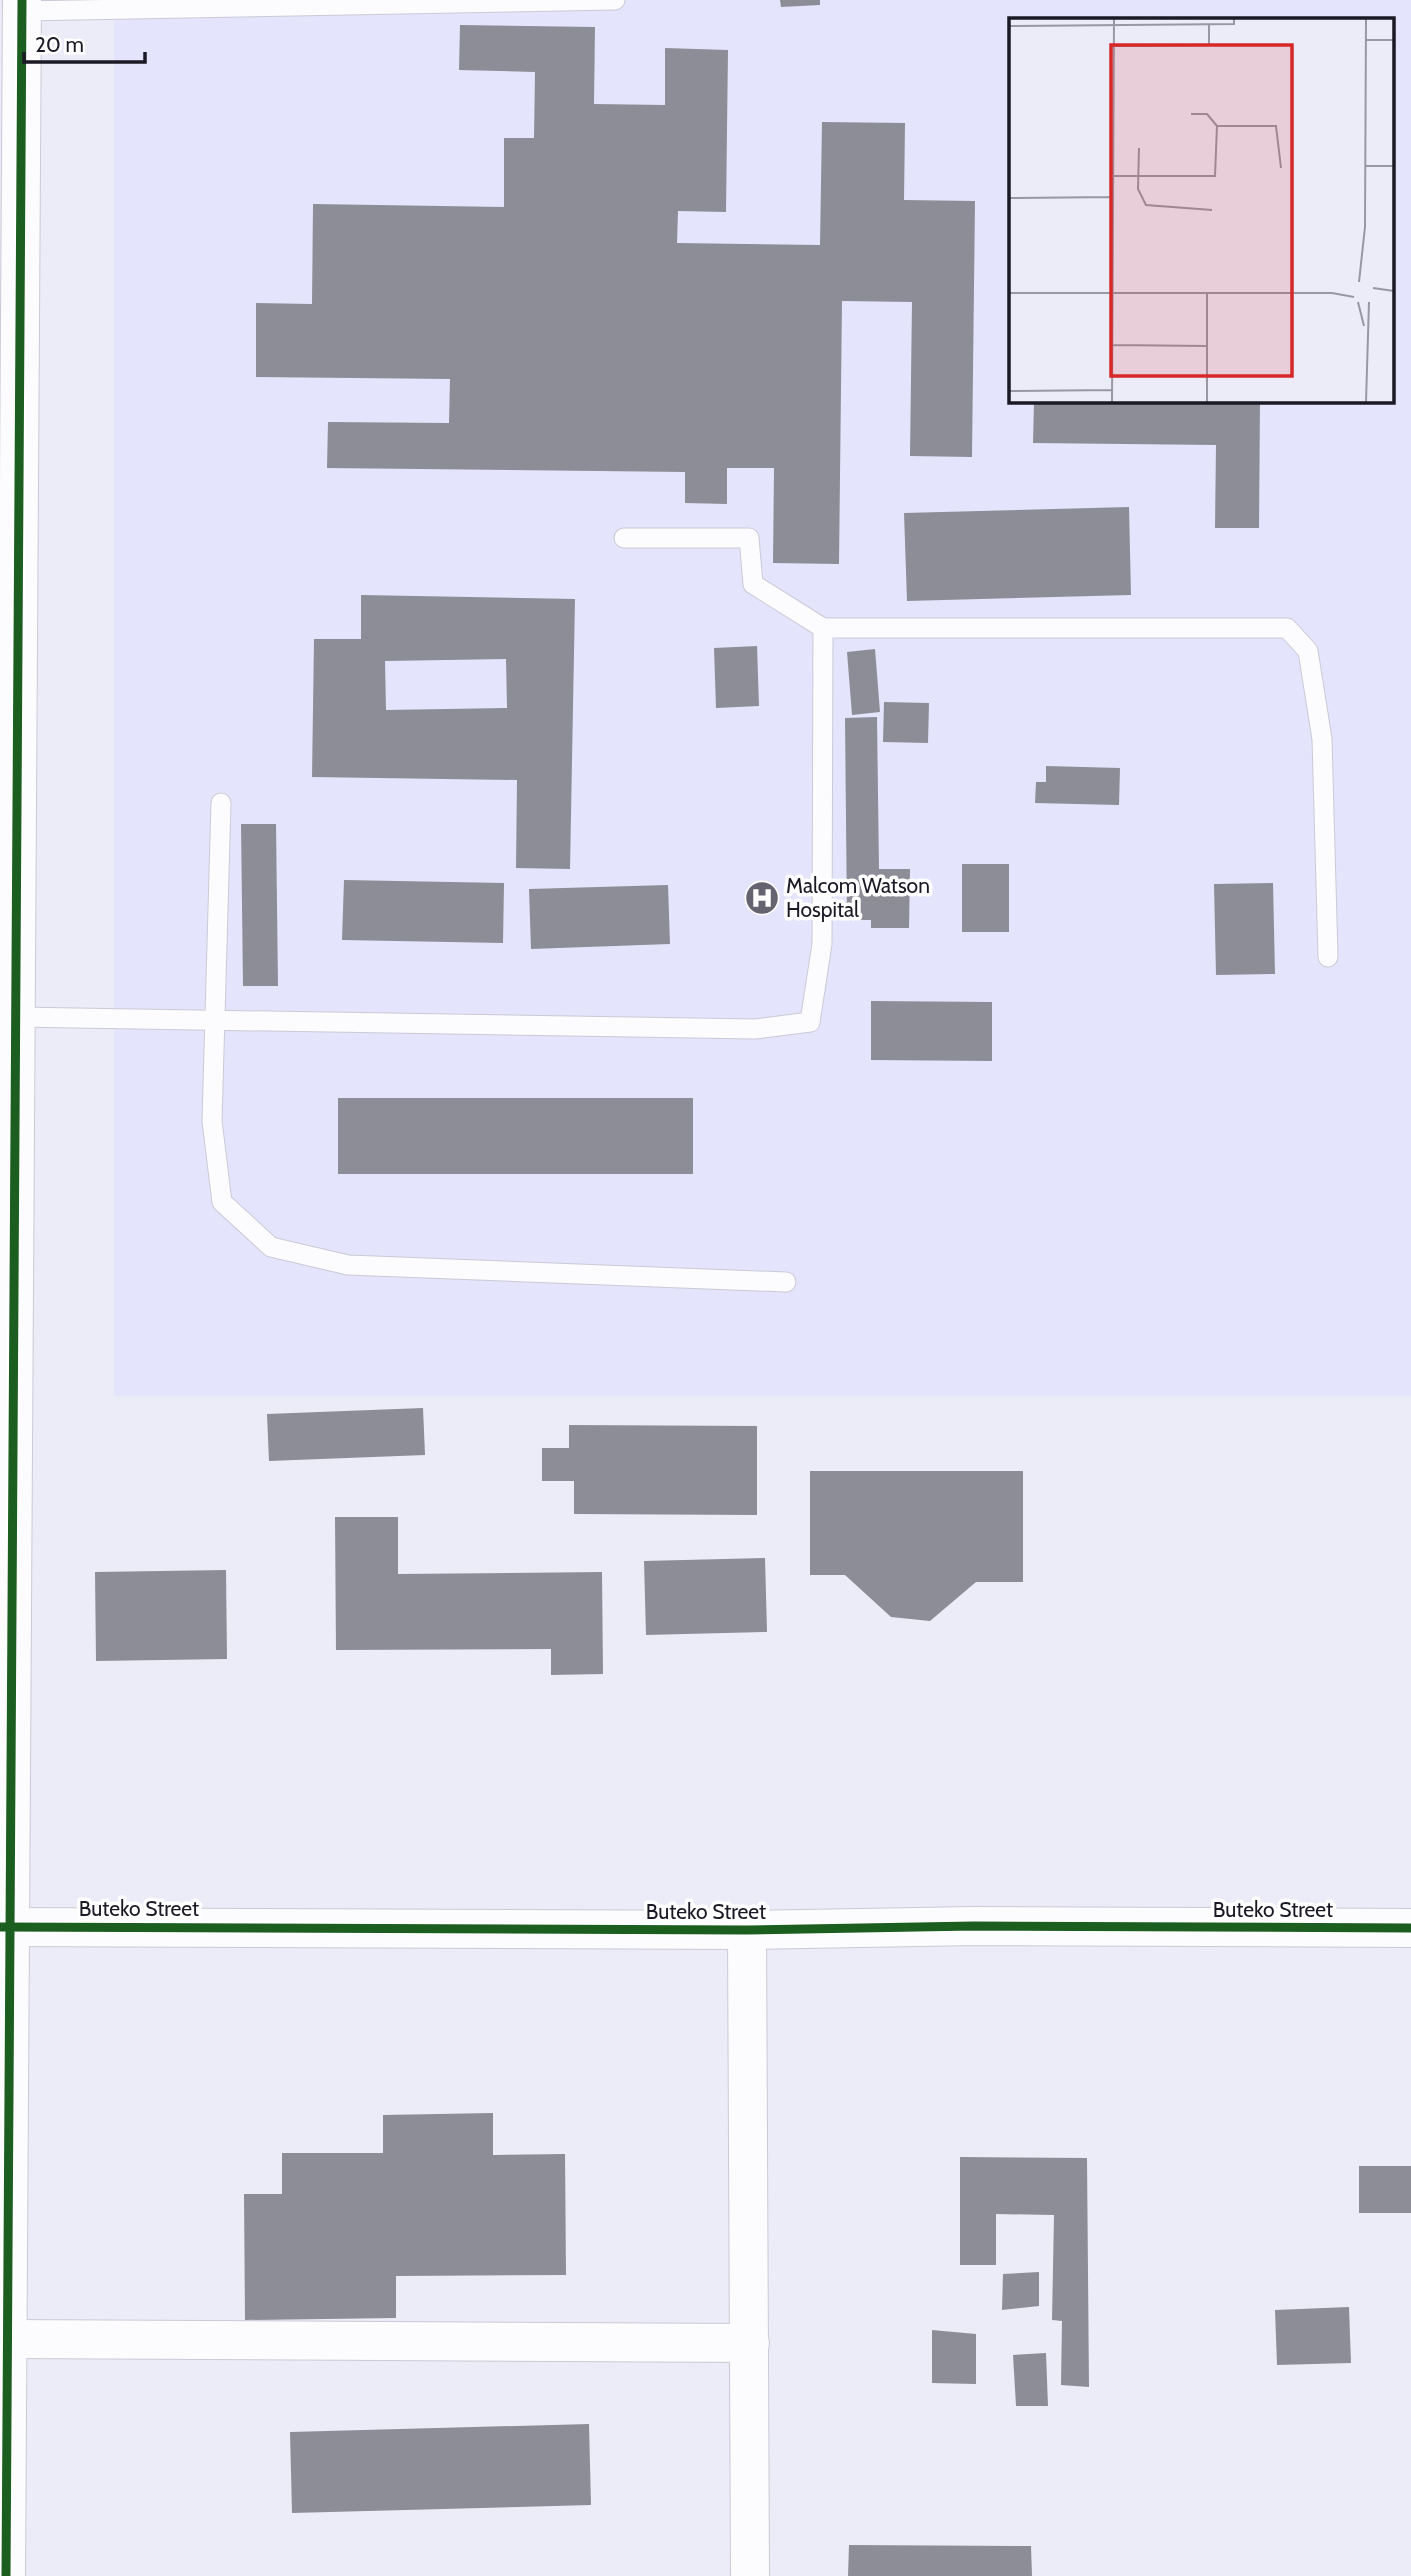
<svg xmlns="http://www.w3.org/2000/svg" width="1411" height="2576" font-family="Cabin,sans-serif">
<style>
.built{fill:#e4e4fc;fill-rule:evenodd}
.building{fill:#8d8d97;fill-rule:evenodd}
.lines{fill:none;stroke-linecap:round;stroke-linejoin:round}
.lane-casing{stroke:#cacad6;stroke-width:21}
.street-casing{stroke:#cacad6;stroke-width:40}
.secondary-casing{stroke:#cacad6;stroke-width:40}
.lane{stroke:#fcfcfe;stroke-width:19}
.street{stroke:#fcfcfe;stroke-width:38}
.secondary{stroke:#fcfcfe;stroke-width:38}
.cycleway-casing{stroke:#fff;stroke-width:13}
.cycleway{stroke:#1b5e20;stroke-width:9}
.labels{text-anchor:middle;stroke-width:7;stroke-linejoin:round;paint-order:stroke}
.poi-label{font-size:21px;fill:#1a1925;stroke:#fff;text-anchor:start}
.street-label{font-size:21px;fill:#1a1925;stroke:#fff}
.inset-road{fill:none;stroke:#9898a4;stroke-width:2}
.view{fill:#d62828;fill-opacity:0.15;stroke:#d62828;stroke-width:3.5}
.inset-edge{fill:none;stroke:#1a1925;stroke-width:3.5}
</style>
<rect width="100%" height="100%" fill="#ececf8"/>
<path class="built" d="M114 0H1411V1396H114ZM1010 19H1392V401H1010Z"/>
<g class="building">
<path d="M780 0H820V5L781 7Z"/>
<path d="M460 25 595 27 594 104 665 105V48L728 50 726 212 678 211 677 243 820 245 822 122 905 123 904 200 975 201 972 457 910 456 912 302 842 301 839 564 773 563 774 468H727V504L685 503V472L327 468 328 422 449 423 450 379 256 377V303L312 304 313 204 504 207V138H534L535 72 459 70Z"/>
<path d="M1034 401H1260L1259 528H1215L1216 445 1033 443Z"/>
<path d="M1129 507 1131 595 907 601 904 513Z"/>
<path d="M361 595 575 599 570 869 516 868 517 780 312 777 314 639H361ZM506 659 507 708 386 710 385 661Z"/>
<path d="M757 646 759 706 716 708 714 648Z"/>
<path d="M875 649 880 712 852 715 847 652Z"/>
<path d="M884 702 929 703 928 743 883 742Z"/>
<path d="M877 717 879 869H910L909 928H871V920H847L845 718Z"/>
<path d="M1046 766 1120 768 1119 805 1035 803 1036 782H1046Z"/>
<path d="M241 824H276L278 986H243Z"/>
<rect x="962" y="864" width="47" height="68"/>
<path d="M344 880 504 883 503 943 342 940Z"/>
<path d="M1273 883 1275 974 1216 975 1214 884Z"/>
<path d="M668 885 670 944 531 949 529 889Z"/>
<path d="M871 1001 992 1002V1061L871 1060Z"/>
<rect x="338" y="1098" width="355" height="76"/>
<path d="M423 1408 425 1455 269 1461 267 1414Z"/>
<path d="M569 1425 757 1426V1515L574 1514V1481H542V1448H569Z"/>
<path d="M810 1471H1023V1582H976L930 1621 891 1617 845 1575H810Z"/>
<path d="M335 1517H398V1574L602 1572 603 1674 551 1675V1649L336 1650Z"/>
<path d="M765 1558 767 1632 646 1635 644 1561Z"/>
<path d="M226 1570 227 1659 96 1661 95 1572Z"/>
<path d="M493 2113V2155L565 2154 566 2275 396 2276V2318L245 2320 244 2194H282V2153H383V2115Z"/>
<path d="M960 2157 1087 2158 1089 2387 1061 2385 1062 2321 1052 2320 1054 2215 996 2214V2265H960Z"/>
<rect x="1359" y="2166" width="52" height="47"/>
<path d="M1039 2272V2306L1002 2310 1003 2274Z"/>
<path d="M1349 2307 1351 2363 1277 2365 1275 2310Z"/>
<path d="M932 2330 976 2334V2384L932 2383Z"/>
<path d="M1046 2353 1048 2406H1016L1013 2355Z"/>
<path d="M589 2424 591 2505 292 2513 290 2432Z"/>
<path d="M849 2545 1031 2546 1032 2576H848Z"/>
</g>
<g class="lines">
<g class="lane-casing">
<g id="lane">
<path d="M22 11 615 0"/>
<path d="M624 538H749L753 584 823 628"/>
<path d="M221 803 212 1121 222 1202 271 1247 348 1265 786 1282"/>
<path d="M16 1017 755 1029 810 1022 822 944 823 628H1287L1308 651 1322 739 1328 957"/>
</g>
</g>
<g class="street-casing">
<g id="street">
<path d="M747 1930 750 2576"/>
<path d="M8 2339 750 2343"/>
<path d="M6 2576 22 0"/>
</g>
</g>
<g class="secondary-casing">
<path id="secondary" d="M0 1927 747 1930 974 1926 1411 1928"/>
</g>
<use href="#lane" class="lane"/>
<use href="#street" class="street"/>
<use href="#secondary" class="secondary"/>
<g class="cycleway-casing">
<g id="cycleway">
<path d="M1 1927 747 1930 974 1926 1411 1928"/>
<path d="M6 2576 22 0"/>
</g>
</g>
<use href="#cycleway" class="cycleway"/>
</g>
<defs>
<g id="hospital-disc" transform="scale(1.75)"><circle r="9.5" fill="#64636f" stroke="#fff"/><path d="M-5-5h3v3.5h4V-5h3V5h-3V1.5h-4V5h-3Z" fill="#fff"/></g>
</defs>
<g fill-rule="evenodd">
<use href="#hospital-disc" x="762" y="898"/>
</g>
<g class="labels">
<g class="poi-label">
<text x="786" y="893">Malcom Watson<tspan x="786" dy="24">Hospital</tspan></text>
</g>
<g class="street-label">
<text x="139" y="1916">Buteko Street</text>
<text x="1273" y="1917">Buteko Street</text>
<text x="706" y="1919">Buteko Street</text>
</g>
</g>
<g transform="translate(1009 18)">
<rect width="385" height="385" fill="#ececf8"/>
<path class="inset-road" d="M0 8 225 6V1M356 22H385M105 28 200 27V6M182 96H198L208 108M130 130 129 171 137 187 203 192M357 148H385M104 158H206L208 108H267L272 150M0 180 104 179M350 264 356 209 357 1M364 270 385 273M0 275H323L345 279M198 275V384M349 284 355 308M103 327 198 328M0 373 103 372M103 384 105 1M357 384 360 284"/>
<path class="view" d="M102 27H283V358H102Z"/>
<rect width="385" height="385" class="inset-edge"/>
</g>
<path d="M24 52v10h121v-10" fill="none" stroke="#1a1925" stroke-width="3.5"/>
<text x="35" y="52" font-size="21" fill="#1a1925" stroke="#ffffff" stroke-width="5" paint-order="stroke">20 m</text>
</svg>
